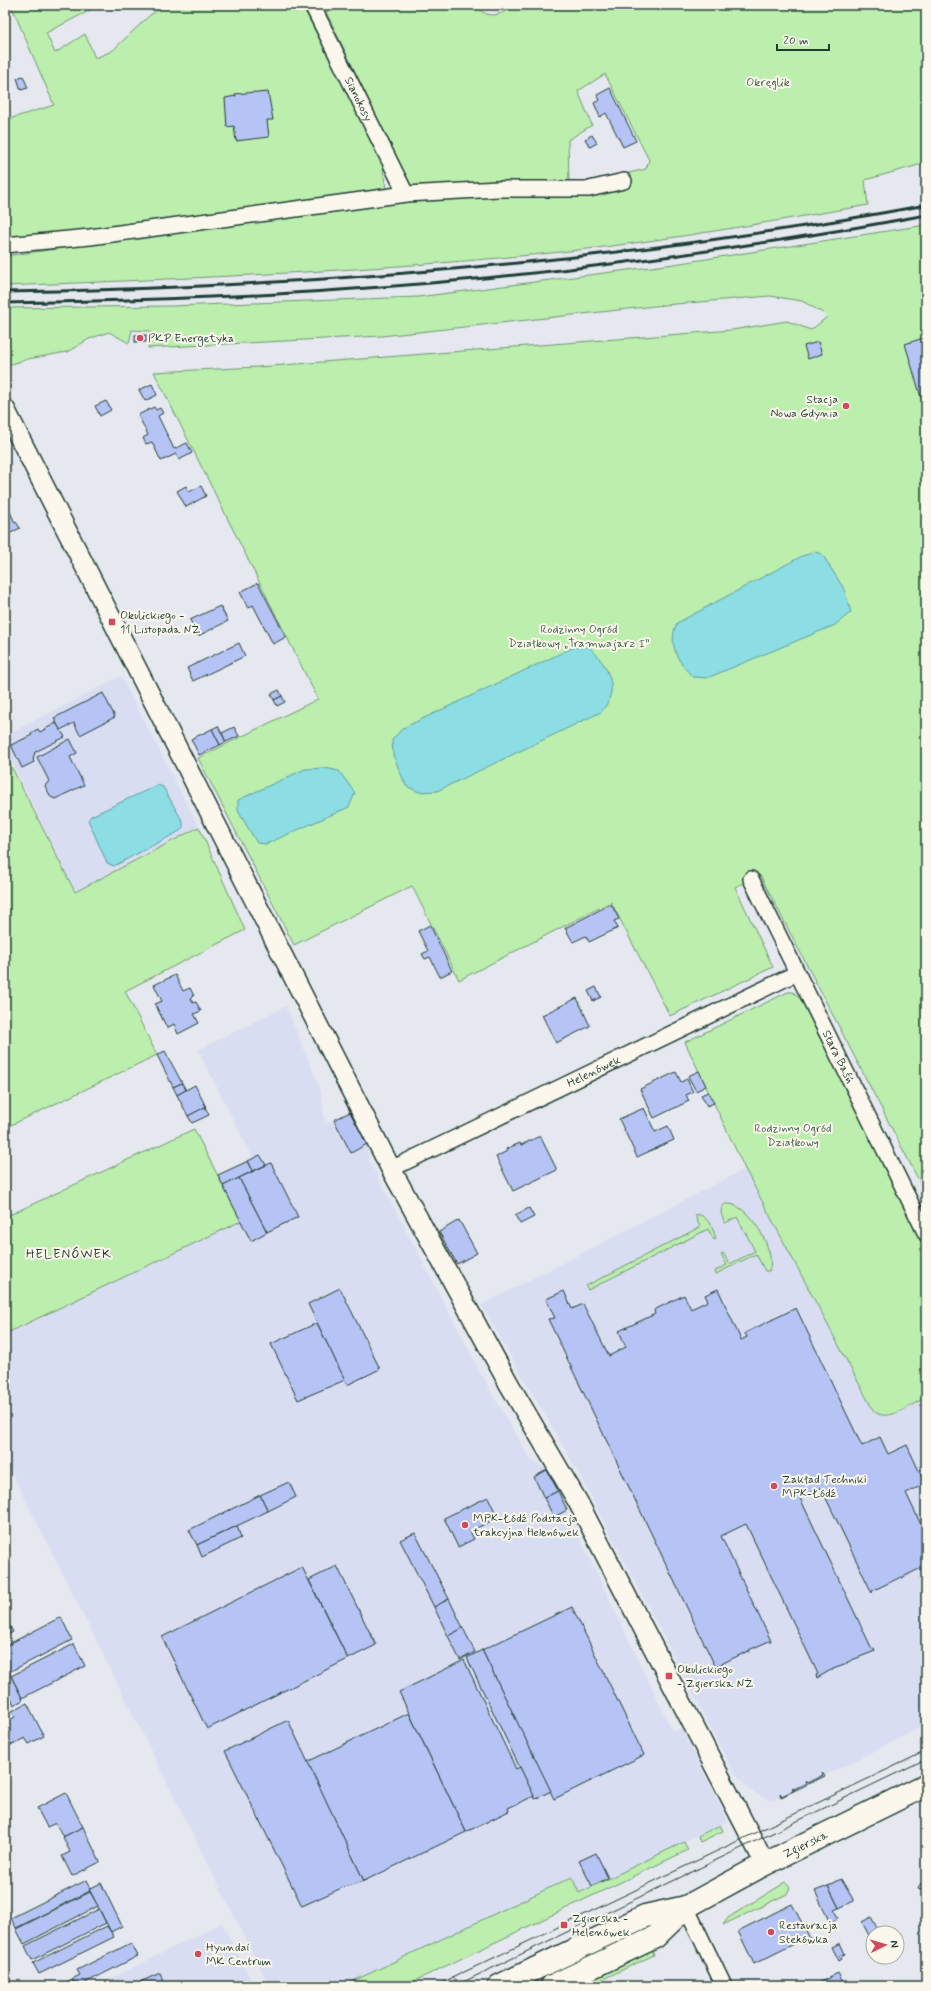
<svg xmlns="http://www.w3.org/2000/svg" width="931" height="1991" font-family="Mynerve,sans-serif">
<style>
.built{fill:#d8ddf1}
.green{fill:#bceeae;stroke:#6e9671;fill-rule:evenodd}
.water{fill:#8cdde4;stroke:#609d9e}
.building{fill:#b6c4f5;stroke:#1f3d34}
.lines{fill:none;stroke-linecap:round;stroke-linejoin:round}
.minor-casing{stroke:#1f3d34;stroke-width:18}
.tertiary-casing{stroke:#1f3d34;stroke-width:22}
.primary-casing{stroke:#1f3d34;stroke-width:25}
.minor{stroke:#fbf7ec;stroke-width:15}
.tertiary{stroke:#fbf7ec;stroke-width:19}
.primary{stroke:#fbf7ec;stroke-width:22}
.tram{stroke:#1f3d34;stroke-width:1}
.rail{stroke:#1f3d34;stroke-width:3}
.poi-dot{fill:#d1495b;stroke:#fbf7ec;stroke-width:1.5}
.labels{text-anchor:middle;stroke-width:4;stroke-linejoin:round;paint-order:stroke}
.park-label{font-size:12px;fill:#3e604c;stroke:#fbf7ec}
.street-label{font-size:12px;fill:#1f3d34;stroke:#fbf7ec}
.poi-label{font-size:12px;fill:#1f3d34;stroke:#fbf7ec;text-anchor:start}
.neighbourhood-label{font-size:13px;letter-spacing:1px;fill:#1f3d34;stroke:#fbf7ec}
</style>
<rect width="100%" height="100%" fill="#e6e8ef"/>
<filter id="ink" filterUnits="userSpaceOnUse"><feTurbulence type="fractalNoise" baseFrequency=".025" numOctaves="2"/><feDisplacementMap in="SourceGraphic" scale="8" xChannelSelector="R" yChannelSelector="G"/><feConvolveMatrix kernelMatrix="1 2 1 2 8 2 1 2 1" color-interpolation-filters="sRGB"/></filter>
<g filter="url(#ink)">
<g class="built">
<path d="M121 676 199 827 75 892 5 748V736Z"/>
<path d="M286 1006 321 1091 325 1124 350 1112 367 1144 369 1160 491 1392 530 1459 547 1470 673 1732 681 1728 728 1821 578 1893 572 1877 343 1986H269L5 1459V1334L241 1221 218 1175 253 1158 198 1050Z"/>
<path d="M745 1169 873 1410 926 1382V1725L773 1801 750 1791 732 1769 578 1472 481 1305Z"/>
<path d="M222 1923 254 1986H96Z"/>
</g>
<g class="green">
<path d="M11 5H100L46 33 55 53 85 34 95 58 112 51 150 15 167 5H302L382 161 387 196 414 193 326 12 341 5H475C490 22 500 14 517 5H926V163L865 180 868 205C769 222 670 240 570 251 382 271 194 278 5 286V256L100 243 89 229 5 240V124L12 118 54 105ZM605 74 649 160 646 169 589 182 569 183 568 140 592 125 578 91Z"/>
<path d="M926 225V1194L760 875 735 887 773 967 670 1016 611 902 459 980 412 886 294 945 198 758 318 699 154 372 258 367 732 330 787 321 811 330 827 317 823 313 802 301 770 296 664 305 382 336 148 348 150 331 132 330 129 343 109 332 89 339 67 352 28 359 5 366V308L172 306 418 297 674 264Z"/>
<path d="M5 754 75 892 199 827 245 930 125 991 157 1055 5 1128Z"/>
<path d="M788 992H793L800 998 926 1248V1397C912 1404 886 1425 873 1410L745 1169 685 1042Z"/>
<path d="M194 1129 241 1221 5 1334V1217Z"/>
<path d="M725 1204C748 1200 778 1253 769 1271H765L756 1254 716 1274 715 1271 727 1265 721 1254 723 1253 730 1264 755 1251 737 1217 725 1223C722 1216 718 1210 725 1204Z"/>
<path d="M695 1215C706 1212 714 1230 716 1239L714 1240 708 1229 588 1290 586 1286 700 1227Z"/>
<path d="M720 1825 723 1831 700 1842 698 1836Z"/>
<path d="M684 1842 688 1850 404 1986H343L572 1877 579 1893Z"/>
<path d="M786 1882 790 1887 787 1894 723 1925 728 1918 734 1914Z"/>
<path d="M651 1950 654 1955 588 1986H576Z"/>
</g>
<g class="water">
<path d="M815 552 822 554 844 589 851 612 835 625 707 678 693 677C678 663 667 643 677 623L802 556Z"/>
<path d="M574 647H589C602 659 617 680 609 699 608 704 604 708 601 712L437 791 419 792 406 786 393 755 392 740 403 728Z"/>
<path d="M325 768 339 771 355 793 349 807 266 844 257 843 238 811V800L305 769Z"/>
<path d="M158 785 163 787 183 822V827L180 831 114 866 107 863 88 820 91 816Z"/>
</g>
<g class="building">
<path d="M23 76 28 88 21 90 17 78Z"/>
<path d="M610 88 636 141 623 147 606 113 600 117 594 103 600 100 597 95Z"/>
<path d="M256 92 257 93 268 92 273 120H267L269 137 236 141 234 126 227 127 225 98 236 96 235 94Z"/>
<path d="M592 135 597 143 590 147 585 139Z"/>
<rect x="135" y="335" width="11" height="7"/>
<path d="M926 337V403L923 404 905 344Z"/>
<path d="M818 342 822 354 808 359 804 346Z"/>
<path d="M152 384 157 395 145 401 139 390Z"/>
<path d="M106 401 111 410 100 416 95 406Z"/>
<path d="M154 407 156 410 160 408 163 413 158 416 174 449 187 443 192 453 179 460 176 454 161 461 152 442 146 444 143 438 148 435 138 415Z"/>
<path d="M186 486 189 492 201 486 206 496 186 507 177 491Z"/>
<path d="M5 500 15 523 16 522 20 528 5 536Z"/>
<path d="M258 583 286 637 273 644 253 605 248 608 240 592Z"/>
<path d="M220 606 228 621 198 636 190 620Z"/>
<path d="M239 643 245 656 193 681 187 668Z"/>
<path d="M279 690 282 696 274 700 271 694Z"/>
<path d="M103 693 115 717 80 735 74 723 60 730 54 718Z"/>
<path d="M282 696 285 702 277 706 274 700Z"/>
<path d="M56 723 65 737 35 752 33 759 34 762 22 768 11 745 32 735 31 733 38 729 40 732Z"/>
<path d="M218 726 226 742 220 745 212 729Z"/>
<path d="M234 727 239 736 226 742 222 733Z"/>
<path d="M212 729 220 745 199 755 191 739Z"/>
<path d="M70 739 77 753 70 757 84 785 55 799 51 797 45 786 49 781 37 757Z"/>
<path d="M611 904 619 919 614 921 618 928 589 942 586 936 573 942 565 928Z"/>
<path d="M430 925 452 971 440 977 430 957 425 959 422 954 428 951 418 931Z"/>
<path d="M175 975 183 991 190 988 194 996 191 998 193 1003 196 1002 201 1011 194 1014 199 1023 178 1034 174 1024 167 1028 155 1004 162 1001 154 985Z"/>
<path d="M596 987 601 997 593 1001 588 991Z"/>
<path d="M577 998 590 1026 556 1043 542 1015Z"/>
<path d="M165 1051 182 1083 173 1087 157 1055Z"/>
<path d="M699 1071 706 1086 696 1091 688 1076Z"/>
<path d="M676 1072 681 1082 687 1079 693 1092 686 1095 689 1101 654 1118 640 1089Z"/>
<path d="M182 1083 186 1090 177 1095 173 1087Z"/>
<path d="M195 1085 206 1107 188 1116 177 1095Z"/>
<path d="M708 1092 714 1103 707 1106 701 1095Z"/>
<path d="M205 1107 209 1115 192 1123 188 1116Z"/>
<path d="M644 1108 655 1132 668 1126 674 1140 637 1157 619 1119Z"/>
<path d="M350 1112 367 1144 351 1153 334 1120Z"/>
<path d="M540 1136 557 1170 513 1191 496 1157 507 1151 506 1149 520 1143 521 1145Z"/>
<path d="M260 1155 266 1165 253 1171 248 1161Z"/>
<path d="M248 1161 253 1171 223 1186 218 1175Z"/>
<path d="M271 1163 298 1217 267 1232 239 1178Z"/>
<path d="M239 1178 267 1232 251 1241 223 1186Z"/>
<path d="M529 1208 534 1217 520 1224 515 1215Z"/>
<path d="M459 1220 477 1253 457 1264 439 1232Z"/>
<path d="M340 1288 380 1369 347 1385 308 1304Z"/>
<path d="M718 1289 741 1340 747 1337 745 1333 796 1308 862 1446 880 1437 888 1454 907 1445 925 1484 906 1493 926 1535V1565L920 1570 919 1569 903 1577V1578L901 1577 872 1591V1593L821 1488 800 1498 872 1649 874 1648 875 1651 852 1660 846 1663 847 1664 833 1669V1670H831L817 1678 816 1675 818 1674 746 1524 721 1536 771 1641H769L749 1650 750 1652 748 1651 717 1666 716 1668 548 1319 555 1318 546 1299 564 1291 572 1309 583 1304 609 1356 626 1347 619 1331 655 1314 654 1310 684 1295 691 1309 708 1301 705 1295Z"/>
<path d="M317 1323 345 1380 298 1400 271 1344Z"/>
<path d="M547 1470 558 1491 544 1498 534 1477Z"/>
<path d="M289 1482 296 1497 268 1511 260 1495Z"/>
<path d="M558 1491 567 1510 554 1517 544 1498Z"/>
<path d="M260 1495 268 1511 197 1545 189 1530Z"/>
<path d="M488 1497 498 1518 470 1531 474 1539 458 1547 444 1518Z"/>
<path d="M237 1526 241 1538 202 1557 197 1545Z"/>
<path d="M415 1533 449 1599 434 1607 400 1540Z"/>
<path d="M337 1566 376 1645 348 1659 309 1580Z"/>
<path d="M302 1567 348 1659 207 1729 162 1637Z"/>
<path d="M449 1599 463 1628 448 1636 434 1607Z"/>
<path d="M572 1607 644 1755 554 1799 482 1650Z"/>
<path d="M5 1617 13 1632 5 1636Z"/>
<path d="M61 1617 72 1640 9 1672 5 1664V1646Z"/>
<path d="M463 1628 475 1652 460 1660 448 1636Z"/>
<path d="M74 1644 85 1666 22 1698 11 1676Z"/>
<path d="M482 1650 551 1791 535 1799 467 1658Z"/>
<path d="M464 1660 516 1769 520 1767 534 1796 508 1808 509 1811 466 1832 399 1692Z"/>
<path d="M5 1664 23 1700 14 1705 5 1686Z"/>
<path d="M27 1703 44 1736 29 1744 25 1738 5 1748V1723L15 1717 12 1711Z"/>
<path d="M409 1713 466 1832 364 1881 307 1762Z"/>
<path d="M288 1720 364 1881 344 1887 302 1906 225 1751Z"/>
<path d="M822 1773 825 1776 781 1797 780 1793 782 1796 794 1790 792 1787 794 1789 806 1783 805 1781 807 1783 823 1775Z"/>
<path d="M66 1793 83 1827 63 1837 56 1823 47 1827 37 1808Z"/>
<path d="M83 1827 100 1862 72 1876 62 1856 70 1852 63 1837Z"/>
<path d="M596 1853 608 1878 592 1886 579 1861Z"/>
<path d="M841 1879 854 1901 839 1908 828 1886Z"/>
<path d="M87 1880 91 1888 89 1889 90 1891 16 1928 11 1918Z"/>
<path d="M101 1883 122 1926 111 1932 89 1889Z"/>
<path d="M921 1883 926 1886V1892L918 1889Z"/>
<path d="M828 1886 839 1908 834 1910 838 1918 830 1923 815 1891Z"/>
<path d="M90 1892 98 1906 24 1944 16 1929Z"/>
<path d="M792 1904 811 1940 804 1944 802 1940 754 1964 738 1931Z"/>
<path d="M99 1909 106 1923 32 1960 25 1946Z"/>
<path d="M871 1917 880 1933H873V1943L862 1922Z"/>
<path d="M107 1926 114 1937 39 1974 33 1963Z"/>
<path d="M131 1943 138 1956 85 1983 86 1986H76L72 1979 80 1975 77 1970Z"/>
<path d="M840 1943 845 1954 840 1956 842 1959 839 1961 832 1947Z"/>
<path d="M160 1973 166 1986H131Z"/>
<path d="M838 1973 845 1986H818L817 1984Z"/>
<path d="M72 1979 76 1986H59Z"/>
</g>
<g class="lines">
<g class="minor-casing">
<g id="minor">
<path id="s1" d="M312 5 406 194"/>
<path d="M5 245 90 237 406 194 498 189H589L624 181"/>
<path id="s2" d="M751 879 926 1234"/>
<path id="s3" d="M391 1169 797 973"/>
<path d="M686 1907 724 1986"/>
</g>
</g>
<g class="tertiary-casing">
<path id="tertiary" d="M5 409 391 1169 509 1384 578 1502 765 1864"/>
</g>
<g class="primary-casing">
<g id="primary">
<path d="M499 1986 645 1916 686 1907"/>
<path id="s4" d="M552 1986 655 1937 686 1907 765 1864 926 1785"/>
</g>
</g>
<use href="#minor" class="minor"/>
<use href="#tertiary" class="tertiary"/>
<use href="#primary" class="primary"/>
<g class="tram">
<path d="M435 1986 926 1751"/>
<path d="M455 1986 926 1759"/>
</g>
<g class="rail">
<path d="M5 292C314 287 622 262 926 205"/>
<path d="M5 303C117 301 229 298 340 290 537 277 732 251 926 215"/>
</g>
</g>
</g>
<g class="poi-dot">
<circle cx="140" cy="338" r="4"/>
<circle cx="846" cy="406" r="4"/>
<rect x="108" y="618" width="8" height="8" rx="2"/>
<circle cx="774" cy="1486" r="4"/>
<circle cx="465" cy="1525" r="4"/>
<rect x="665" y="1672" width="8" height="8" rx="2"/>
<rect x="560" y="1921" width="8" height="8" rx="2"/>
<circle cx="771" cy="1932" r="4"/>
<circle cx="198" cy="1954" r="4"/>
</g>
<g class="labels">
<g class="park-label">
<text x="768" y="86">Okręglik</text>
<text x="579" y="633">Rodzinny Ogród<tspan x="579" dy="14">Działkowy „Tramwajarz I”</tspan></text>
<text x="793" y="1132">Rodzinny Ogród<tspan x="793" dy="14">Działkowy</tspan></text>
</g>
<g class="street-label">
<text dy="4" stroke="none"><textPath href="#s1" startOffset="105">Sianokosy</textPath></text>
<text dy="4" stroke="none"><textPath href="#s2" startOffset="198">Stara Baśń</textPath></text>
<text dy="4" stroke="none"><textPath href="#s3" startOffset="225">Helenówek</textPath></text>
<text dy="4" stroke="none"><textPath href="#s4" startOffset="292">Zgierska</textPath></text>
</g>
<g class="poi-label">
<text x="148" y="342">PKP Energetyka</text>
<text x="838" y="403" text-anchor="end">Stacja<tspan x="838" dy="14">Nowa Gdynia</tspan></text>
<text x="120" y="619">Okulickiego -<tspan x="120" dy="14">11 Listopada NŻ</tspan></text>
<text x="782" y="1483">Zakład Techniki<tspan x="782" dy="14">MPK-Łódź</tspan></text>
<text x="473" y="1522">MPK-Łódź Podstacja<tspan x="473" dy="14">trakcyjna Helenówek</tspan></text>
<text x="677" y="1673">Okulickiego<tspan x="677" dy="14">- Zgierska NŻ</tspan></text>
<text x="572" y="1922">Zgierska -<tspan x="572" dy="14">Helenówek</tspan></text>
<text x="779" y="1929">Restauracja<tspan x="779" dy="14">Stekówka</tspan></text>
<text x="206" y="1951">Hyundai<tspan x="206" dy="14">MK Centrum</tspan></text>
</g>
<g class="neighbourhood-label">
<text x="69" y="1258">HELENÓWEK</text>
</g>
</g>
<rect width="931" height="1991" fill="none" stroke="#fbf7ec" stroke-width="20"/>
<rect x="10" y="10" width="911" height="1971" fill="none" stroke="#1f3d34" stroke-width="1.5" filter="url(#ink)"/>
<g transform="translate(885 1945) rotate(85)"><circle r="19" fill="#fbf7ec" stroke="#a3ada2"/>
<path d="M0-3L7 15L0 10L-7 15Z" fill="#d1495b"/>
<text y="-6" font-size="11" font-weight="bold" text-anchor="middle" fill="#1f3d34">N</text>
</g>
<path d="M777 44v6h52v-6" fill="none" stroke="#1f3d34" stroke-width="2"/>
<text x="783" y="44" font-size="12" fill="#1f3d34" stroke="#fbf7ec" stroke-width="3" paint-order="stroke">20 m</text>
</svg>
